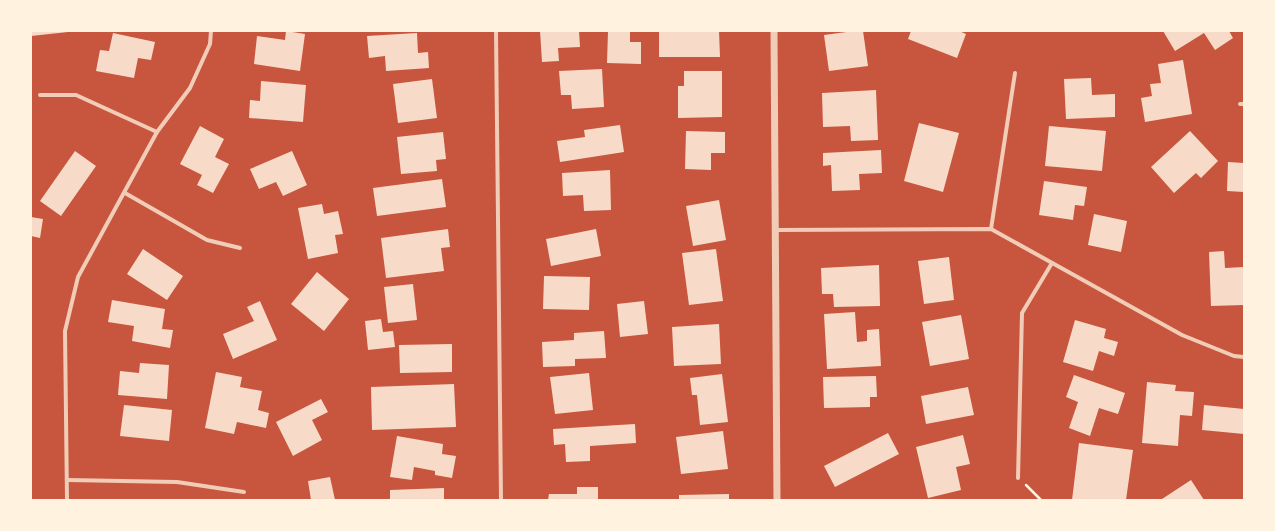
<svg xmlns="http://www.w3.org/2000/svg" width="1275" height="531" font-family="'Fira Sans Condensed',sans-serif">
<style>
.building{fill:#f7dbc8}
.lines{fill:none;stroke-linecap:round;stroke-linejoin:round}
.path{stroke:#fff3e0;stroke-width:2.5}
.minor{stroke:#f1ccb7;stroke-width:4}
.tertiary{stroke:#f1ccb7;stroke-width:7}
</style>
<rect width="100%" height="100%" fill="#c8553d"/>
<g class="building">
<path d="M31 31H68V32L31 36Z"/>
<path d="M286 31 305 34 300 71 254 64 257 36 285 40Z"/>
<path d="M540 31H579L580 47 558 48 559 61 542 62Z"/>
<path d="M608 31 630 32V42H641V64L607 63Z"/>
<path d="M659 31H719L720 57H659Z"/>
<path d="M854 31H863L868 66 829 71 824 35Z"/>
<path d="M911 31H959L966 34 957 58 908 39Z"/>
<path d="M1163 31H1229L1233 38 1215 50 1204 33 1175 51Z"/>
<path d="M113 33 155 42 151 60 138 58 134 78 96 71 100 50 109 51Z"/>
<path d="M417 33 418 53 428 52 429 68 386 71 385 56 369 58 367 36Z"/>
<path d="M1183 60 1192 114 1145 122 1141 98 1152 96 1150 84 1161 83 1158 64Z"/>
<path d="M602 69 604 107 572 109 571 95H561L559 71Z"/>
<path d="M684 71H722V117L678 118V86H684Z"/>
<path d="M1091 78 1092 95 1115 94V117L1066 119 1064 79Z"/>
<path d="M432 79 437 118 398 123 393 84Z"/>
<path d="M261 81 306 85 303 122 249 118 250 100 260 101Z"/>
<path d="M876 90 878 140 851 141 850 126 823 127 822 93Z"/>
<path d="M919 123 959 133 943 192 904 181Z"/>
<path d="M620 125 624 152 560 162 557 141 585 137 584 130Z"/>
<path d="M200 126 224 139 215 157 229 164 213 193 197 185 202 175 180 164Z"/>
<path d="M1049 126 1106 131 1102 171 1045 166Z"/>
<path d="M686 131 725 132V153H711V170L685 169Z"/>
<path d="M1190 131 1218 161 1201 178 1196 173 1174 193 1151 167Z"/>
<path d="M443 132 446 159 436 160 437 171 401 174 397 137Z"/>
<path d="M881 150 882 173 859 174 860 190 832 191 831 165 823 166V153Z"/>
<path d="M75 151 96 166 61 216 40 201Z"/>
<path d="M292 151 307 185 283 196 276 182 259 189 250 169Z"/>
<path d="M1228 162 1244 163V192L1227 191Z"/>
<path d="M610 170 611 210 584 211 583 195 563 196 562 173Z"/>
<path d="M442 179 446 207 377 216 373 188Z"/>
<path d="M1044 181 1087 187 1084 206 1075 205 1073 220 1039 215Z"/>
<path d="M719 200 726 240 693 246 686 206Z"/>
<path d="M322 204 324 214 338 211 343 234 335 235 338 253 308 259 298 208Z"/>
<path d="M1094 214 1127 221 1121 252 1088 245Z"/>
<path d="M31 217 43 219 40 238 31 236Z"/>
<path d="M448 229 450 247 441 248 444 271 386 278 381 238Z"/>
<path d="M596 229 601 256 551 266 546 239Z"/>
<path d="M143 249 183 276 167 300 127 274Z"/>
<path d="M716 249 723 301 689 305 682 253Z"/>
<path d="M1224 251 1225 268 1244 267V305L1211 306 1209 252Z"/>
<path d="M949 257 954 300 924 304 918 261Z"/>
<path d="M879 265 880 306 834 307 833 294H822L821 268Z"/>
<path d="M317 272 349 299 324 331 291 304Z"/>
<path d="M544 276 590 277 589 310 543 309Z"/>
<path d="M413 284 417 320 388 323 384 287Z"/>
<path d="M112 300 165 309 162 329 173 330 170 348 132 341 134 326 108 322Z"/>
<path d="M260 301 277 340 233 359 223 334 254 321 247 307Z"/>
<path d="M644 301 648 334 620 337 617 304Z"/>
<path d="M855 312 857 342 867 341V330L879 329 881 366 827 369 824 314Z"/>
<path d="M961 315 969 359 930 366 922 322Z"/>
<path d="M381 319 383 332 393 331 395 347 368 350 365 321Z"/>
<path d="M1075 320 1106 329 1104 338 1118 342 1114 356 1099 351 1093 371 1063 362Z"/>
<path d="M719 324 721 364 674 366 672 327Z"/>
<path d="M604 331 606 358 575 359V366L543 367 542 342 574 340V333Z"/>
<path d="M452 344V372L400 373 399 345Z"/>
<path d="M140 363 169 365 167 399 118 395 120 371 139 373Z"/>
<path d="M216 372 242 377 240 387 262 391 258 410 269 413 266 428 237 422 234 434 205 428Z"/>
<path d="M589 373 593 410 555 414 550 377Z"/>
<path d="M722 374 728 422 700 425 697 395H692L690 378Z"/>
<path d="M1074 375 1125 393 1118 414 1099 408 1090 436 1069 428 1078 402 1066 397Z"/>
<path d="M876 376 877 397H870V407L824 408 823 377Z"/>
<path d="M1147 382 1176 385 1175 391 1194 392 1192 416 1180 415 1178 446 1142 443Z"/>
<path d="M454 384 456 427 372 430 371 387Z"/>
<path d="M968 387 974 415 926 424 921 396Z"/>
<path d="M321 399 328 412 312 420 322 440 293 456 276 422Z"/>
<path d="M124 405 172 410 169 441 120 436Z"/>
<path d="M1204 405 1244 409V434L1202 430Z"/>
<path d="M635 424 636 443 590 446V461L566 462 565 444 554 445 553 429Z"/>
<path d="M723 431 728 469 681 474 676 437Z"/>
<path d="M888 433 899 454 835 487 824 466Z"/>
<path d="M963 435 970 464 956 467 961 490 928 498 916 447Z"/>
<path d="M397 436 443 444 442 454 456 456 452 478 435 475V471L414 467 412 480 390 477Z"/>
<path d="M1079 443 1133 450 1126 500H1072Z"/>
<path d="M330 477 335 500H311L308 481Z"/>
<path d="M1191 480 1204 500H1163L1162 499Z"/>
<path d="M577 487H598V500H548L549 494H577Z"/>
<path d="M444 488V500H390V490Z"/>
<path d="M729 494V500H679V495Z"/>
</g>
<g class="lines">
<path class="path" d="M1026 485 1041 500"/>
<g class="minor">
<path d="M496 31 501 500"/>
<path d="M40 95H76L157 132"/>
<path d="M1240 104H1244"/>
<path d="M125 193 207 240 240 248"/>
<path d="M991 229 1015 73"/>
<path d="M775 230 991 229 1182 335 1234 356 1244 357"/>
<path d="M1018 478 1022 313 1052 263"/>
<path d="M67 480 177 482 244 492"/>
<path d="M67 500 65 331 78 277 157 132 190 88 210 44 211 31"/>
</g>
<path class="tertiary" d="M774 31 777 500"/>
</g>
<rect width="1275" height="531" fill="none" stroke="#fff3e0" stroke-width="64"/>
</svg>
